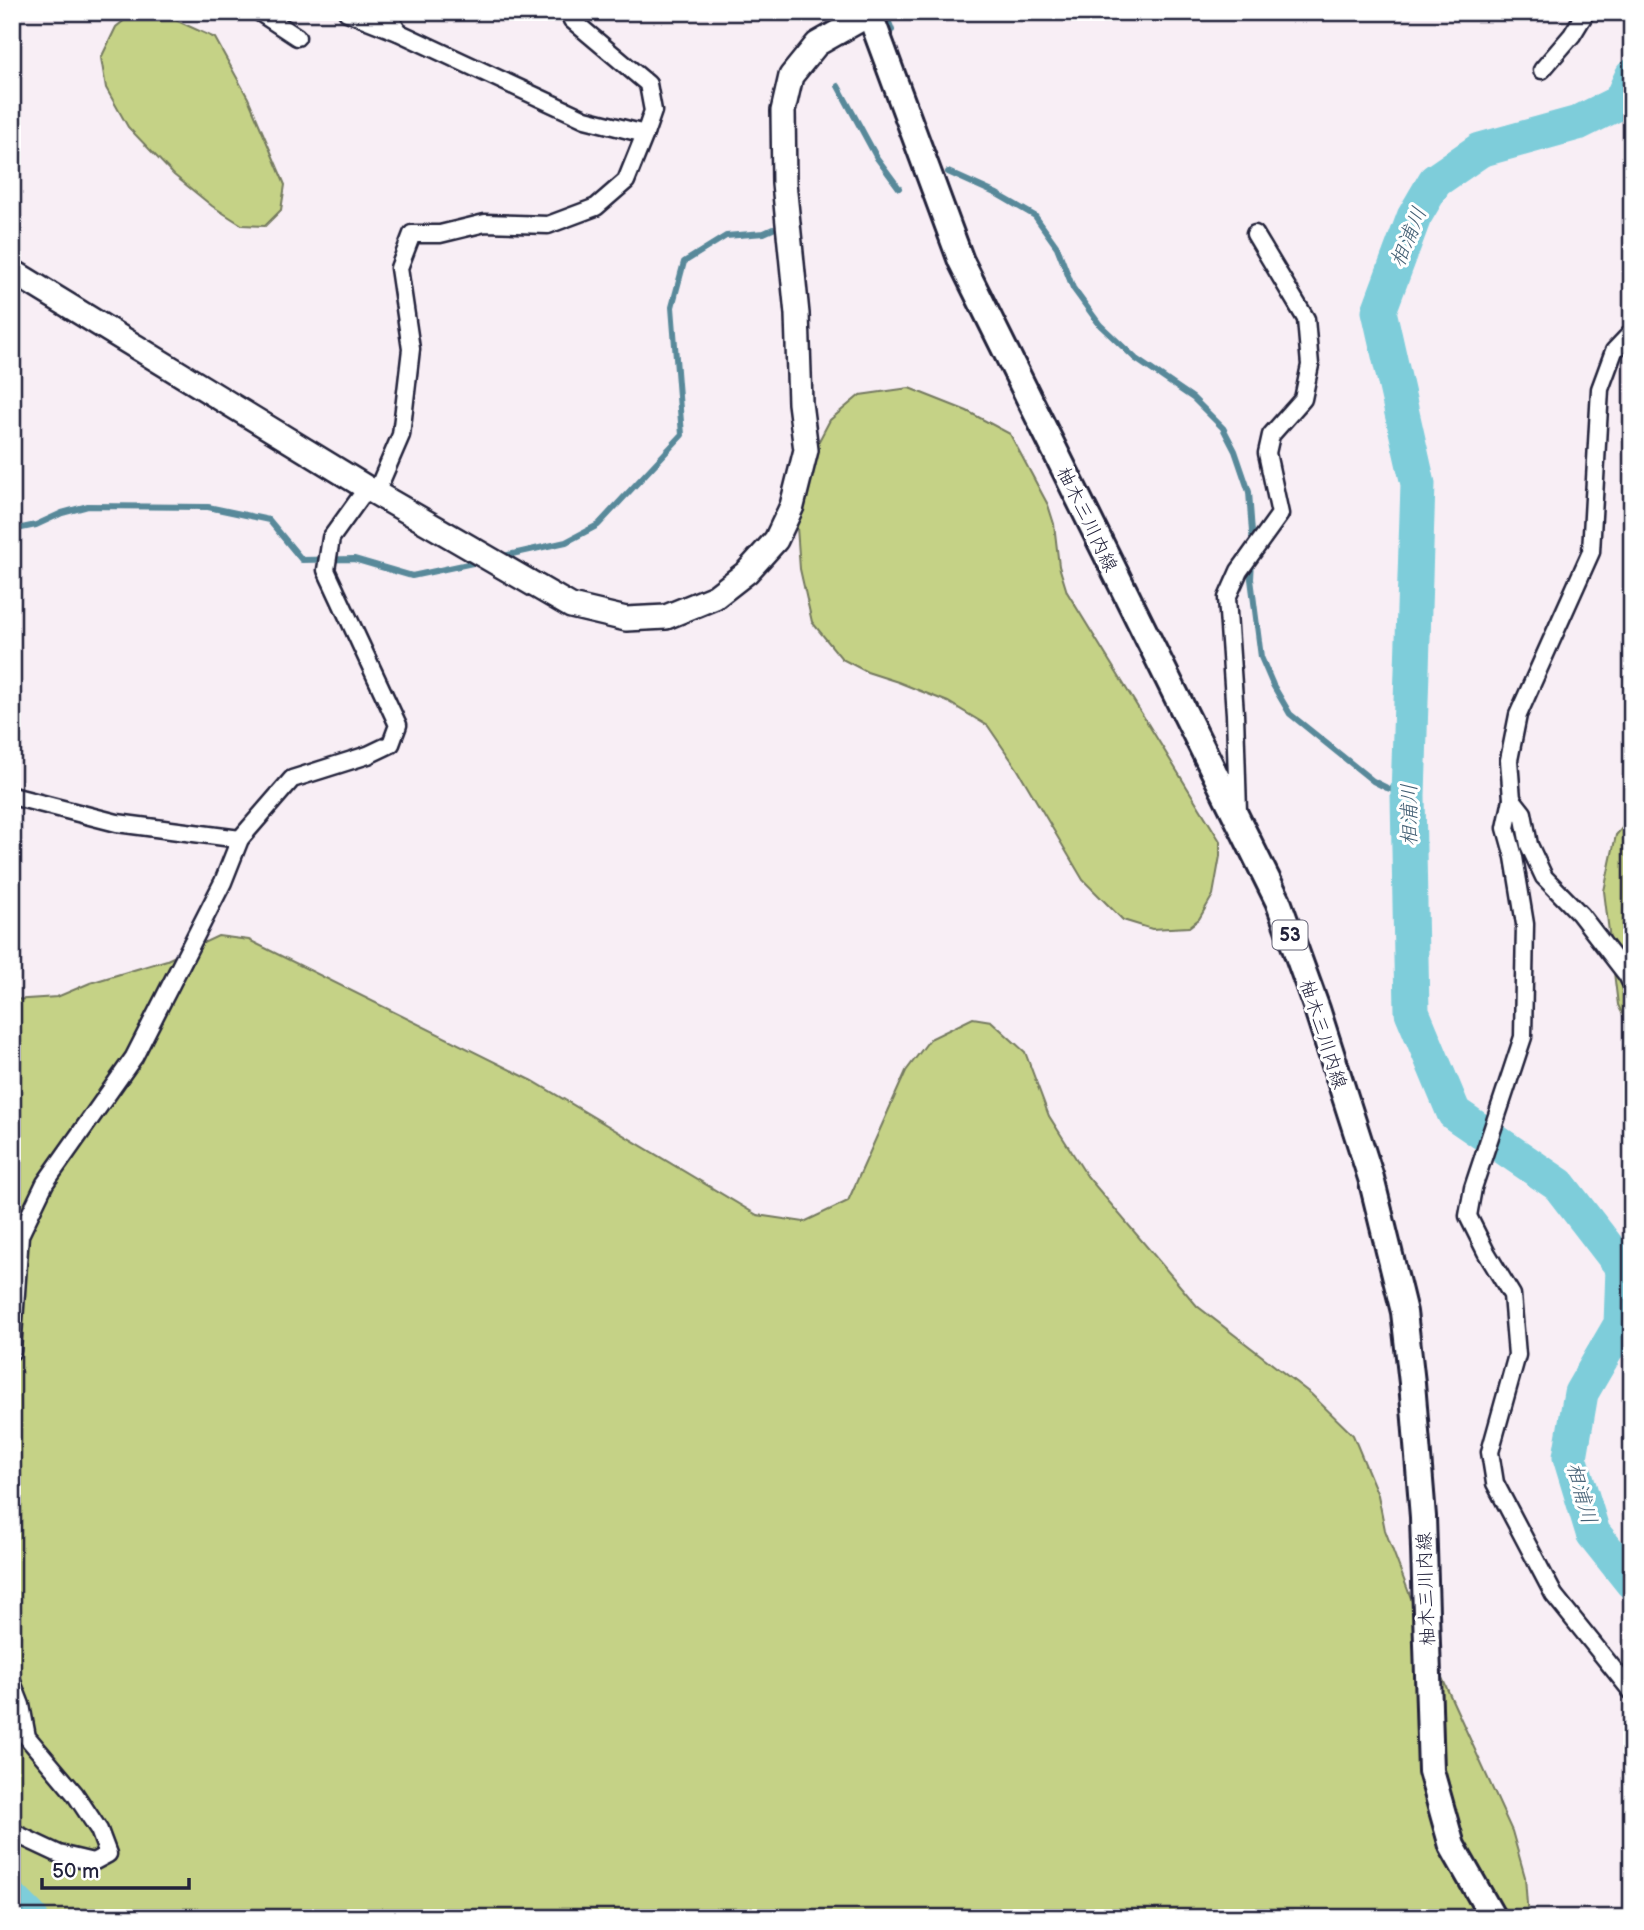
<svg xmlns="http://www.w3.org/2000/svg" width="1644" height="1930" font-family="'Balsamiq Sans','Klee One',sans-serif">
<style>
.green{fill:#c5d286;stroke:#747a60;stroke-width:2}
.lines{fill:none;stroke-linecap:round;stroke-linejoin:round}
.stream{stroke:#59899a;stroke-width:6}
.river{stroke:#7ecdda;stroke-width:35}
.street-casing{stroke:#22223b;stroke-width:21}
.secondary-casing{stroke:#22223b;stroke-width:28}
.primary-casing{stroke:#22223b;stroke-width:30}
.street{stroke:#fff;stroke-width:16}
.secondary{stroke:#fff;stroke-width:23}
.primary{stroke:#fff;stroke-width:24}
.labels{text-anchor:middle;stroke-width:6;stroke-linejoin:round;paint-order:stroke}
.shield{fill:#fff;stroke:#646476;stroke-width:2}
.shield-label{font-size:18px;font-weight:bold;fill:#22223b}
.street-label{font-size:19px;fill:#22223b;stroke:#fff}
.water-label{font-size:21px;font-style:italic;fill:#425e73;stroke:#fff}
</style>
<rect width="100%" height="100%" fill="#f8eef5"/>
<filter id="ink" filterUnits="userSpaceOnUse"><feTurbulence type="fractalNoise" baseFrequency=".0143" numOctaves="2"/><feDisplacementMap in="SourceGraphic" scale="14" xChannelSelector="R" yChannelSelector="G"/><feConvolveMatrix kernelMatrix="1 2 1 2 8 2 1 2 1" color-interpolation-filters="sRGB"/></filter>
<g filter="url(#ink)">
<g class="green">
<path d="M132 14 171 18 215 38 248 98 285 185 281 210 265 226 242 225 212 206 174 175 128 127 106 88 101 58 116 27Z"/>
<path d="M909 388 967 411 1010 434 1048 505 1054 524 1059 566 1067 592 1220 841V856L1213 895 1199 919 1189 927 1152 929 1123 920 1083 880 1018 770 988 726 948 702 898 682 867 672 842 659 812 622 800 569 796 513 812 454 830 420 860 395Z"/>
<path d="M1632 817V1033L1618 1005 1604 891 1616 835Z"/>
<path d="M218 936 249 940 533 1081 757 1215 804 1222 848 1201 906 1071 930 1039 973 1018 991 1021 1025 1052 1049 1116 1087 1176 1197 1306 1311 1394 1353 1435 1378 1495 1385 1530 1438 1669 1512 1831 1525 1877 1528 1918H12V1000L57 997 90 983 167 960Z"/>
</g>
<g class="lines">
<g class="stream">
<path d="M885 12 892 30"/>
<path d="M838 86 877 158 899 188"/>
<path d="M948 172 997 194 1035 216 1057 247 1073 288 1100 325 1136 359 1193 398 1223 428 1235 451 1249 492 1253 546"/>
<path d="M12 530 36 525 62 513 88 506 208 507 269 520 302 560 354 559 412 576 482 561"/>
<path d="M499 557 566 542 598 525 682 435 672 307 684 262 726 236 764 233 773 229"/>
<path d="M1252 560 1251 579 1261 657 1273 685 1290 714 1373 781 1387 788 1408 795"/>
</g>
<g class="river">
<path d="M1632 76 1620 102 1578 123 1480 150 1435 181 1414 217 1379 311 1418 484 1408 795 1412 1012 1454 1113 1559 1185 1623 1268 1621 1324 1581 1393 1570 1457 1593 1533 1632 1582"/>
<path d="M12 1899 31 1918"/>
</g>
<g class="street-casing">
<g id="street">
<path d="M259 12 297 37"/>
<path d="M347 12 398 32 585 119 645 134"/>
<path d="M387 12 398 32"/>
<path d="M1542 70 1572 35 1586 12"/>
<path d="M1632 332 1614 351 1600 389 1591 552 1518 715 1509 760 1512 799 1506 828 1514 857 1525 924 1523 1037 1473 1188 1468 1216 1486 1252 1512 1295 1517 1355 1490 1452 1495 1483 1554 1595 1632 1692"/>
<path d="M376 493 401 435 411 349 399 268 412 234H440L485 223 548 225 596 207 626 181 645 134 653 111 648 84 572 20 568 12"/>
<path d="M12 796 117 823 240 839"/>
<path d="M1512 799 1523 813 1529 845 1544 877 1580 914 1627 975 1632 985"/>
<path d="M1238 812 1235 714 1227 598 1239 571 1280 514 1267 453 1271 435 1303 399 1310 365 1306 319 1255 234"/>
<path d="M12 1351 20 1235 45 1183 134 1057 223 882 240 839 292 779 368 755 391 744 398 725 326 570 331 538 367 488"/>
<path d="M12 1682 21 1705 27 1737 75 1794 99 1830 108 1854 93 1862 59 1854 12 1832"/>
</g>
</g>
<g class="secondary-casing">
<path id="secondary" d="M12 271 367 488 571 606 626 619 666 617 715 597 747 572 776 540 792 506 806 450 800 403 797 314 784 183 783 111 791 76 817 44 870 14"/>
</g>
<g class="primary-casing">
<path id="primary" d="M869 12 961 261 1278 901 1317 1009 1371 1178 1404 1312 1412 1383 1423 1517 1431 1771 1452 1846 1493 1918"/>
</g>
<use href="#street" class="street"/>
<use href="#secondary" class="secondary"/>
<use href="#primary" class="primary"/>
</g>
</g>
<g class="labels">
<rect class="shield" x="1272.5" y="920.5" width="35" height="29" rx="5"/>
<g class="shield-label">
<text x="1290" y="941">53</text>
</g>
<g class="street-label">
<text transform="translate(1088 519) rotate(64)" y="7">柚木三川内線</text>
<text transform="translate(1324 1034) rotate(72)" y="7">柚木三川内線</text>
<text transform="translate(1425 1589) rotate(-92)" y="7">柚木三川内線</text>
</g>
<g class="water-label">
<text transform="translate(1408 237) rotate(-67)" y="7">相浦川</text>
<text transform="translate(1409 815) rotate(-90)" y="7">相浦川</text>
<text transform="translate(1582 1493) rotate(75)" y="7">相浦川</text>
</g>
</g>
<rect width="1644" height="1930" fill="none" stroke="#fff" stroke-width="42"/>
<rect x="21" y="21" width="1602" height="1888" fill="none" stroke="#22223b" stroke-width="2.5" filter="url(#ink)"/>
<path d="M42 1878v10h147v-10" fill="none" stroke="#22223b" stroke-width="3.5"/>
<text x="52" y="1878" font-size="21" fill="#22223b" stroke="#ffffff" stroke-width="5" paint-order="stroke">50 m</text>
</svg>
